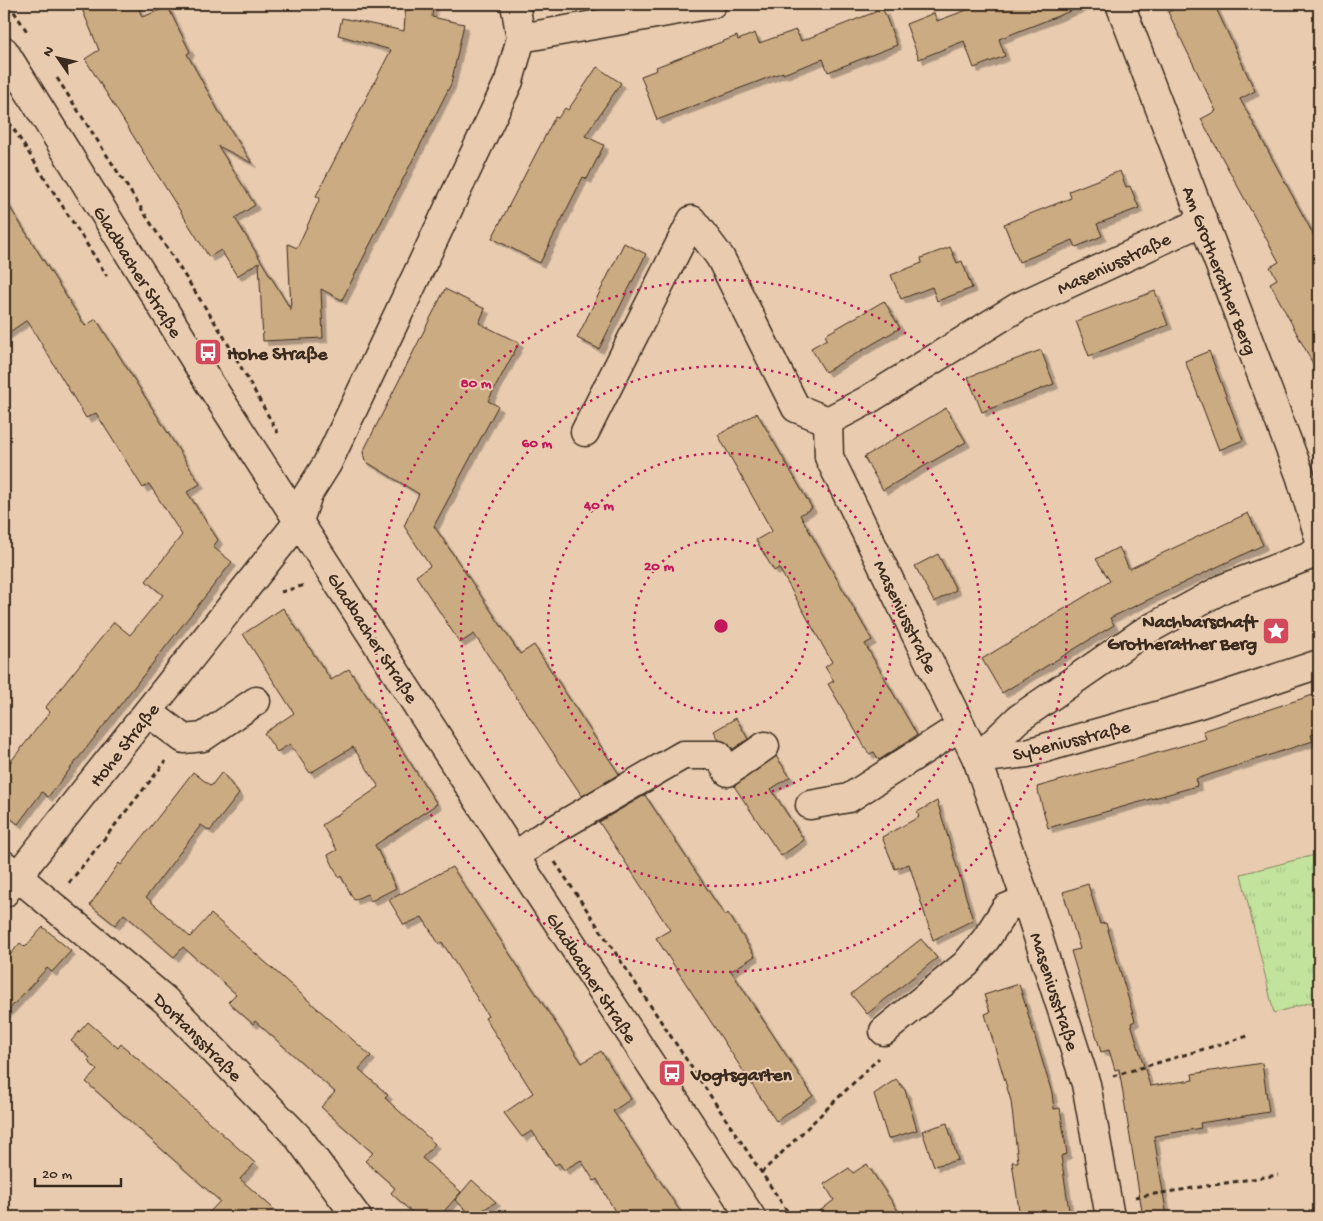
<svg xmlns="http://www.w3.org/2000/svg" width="1323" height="1221" font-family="'Gochi Hand',sans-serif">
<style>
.grass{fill:url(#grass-tufts);stroke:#7e865d}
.building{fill:#cbab81;stroke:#3b2a1e;filter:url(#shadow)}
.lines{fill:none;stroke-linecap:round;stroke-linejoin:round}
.minor-casing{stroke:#3b2a1e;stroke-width:31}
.path{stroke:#3b2a1e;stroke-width:3;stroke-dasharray:5 4;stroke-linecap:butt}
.minor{stroke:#e9ccb0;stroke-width:28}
.ring{fill:none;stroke:#c2185b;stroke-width:2.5;stroke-dasharray:2.5 5}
.labels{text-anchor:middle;stroke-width:4;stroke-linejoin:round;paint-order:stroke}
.street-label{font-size:19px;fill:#3b2a1e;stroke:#e9ccb0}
.poi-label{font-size:19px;font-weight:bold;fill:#3b2a1e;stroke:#e9ccb0;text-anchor:start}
.centre{fill:#c2185b;stroke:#e9ccb0;stroke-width:2.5}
.ring-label{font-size:15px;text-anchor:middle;font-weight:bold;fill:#c2185b;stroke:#e9ccb0;stroke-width:4;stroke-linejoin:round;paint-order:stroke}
</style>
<defs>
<pattern id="grass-tufts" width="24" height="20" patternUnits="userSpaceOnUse" patternTransform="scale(1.25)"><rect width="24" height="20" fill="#c1e39c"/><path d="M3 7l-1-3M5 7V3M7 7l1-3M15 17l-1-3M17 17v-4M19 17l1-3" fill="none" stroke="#a7c386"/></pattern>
<filter id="shadow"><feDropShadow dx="4.5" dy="4.5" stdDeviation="0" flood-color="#0004"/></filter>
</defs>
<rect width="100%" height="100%" fill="#e9ccb0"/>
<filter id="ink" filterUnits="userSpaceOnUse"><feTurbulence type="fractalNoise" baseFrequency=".02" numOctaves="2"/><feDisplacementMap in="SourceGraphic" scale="10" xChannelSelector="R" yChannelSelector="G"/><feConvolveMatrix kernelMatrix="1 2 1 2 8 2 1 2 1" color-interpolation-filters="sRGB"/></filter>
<g filter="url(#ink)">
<path class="grass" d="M1319 854V1000L1274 1013 1241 874Z"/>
<g class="building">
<path d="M80 4H137L142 17 168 7 190 52 187 54 219 112 252 163 218 146 255 205 235 218 291 310 288 244 297 248 320 198 316 196 391 50 338 35 342 18 404 31 406 4H433L432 17 464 24 451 84 342 300 321 289 323 338 263 341 259 262 237 276 221 250 209 257 85 59 99 50Z"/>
<path d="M983 4H1086V5L999 39 1005 56 974 68 964 41 919 59 906 24 934 13 937 21Z"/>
<path d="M1184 4H1214L1255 91 1240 99 1319 245V375L1270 283 1277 279 1270 267 1279 262 1201 119 1216 111 1168 12Z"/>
<path d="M883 9 897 45 828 72 823 59 783 74V72L657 120 641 76 657 70 656 67 737 36 738 40 755 33 759 43 796 30 801 41Z"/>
<path d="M597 67 621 83 585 136 604 145 587 179 583 177 540 263 492 238 555 117 558 118 565 108 568 110Z"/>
<path d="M1120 171 1126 187 1130 186 1139 208 1097 224 1102 236 1076 247 1073 240 1019 262 1004 224 1071 198 1069 191Z"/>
<path d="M4 198 85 326 96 319 200 484 187 492 218 540 213 547 232 562 48 797 42 792 18 824 4 813V770L50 712 45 708 114 622 130 635 163 595 146 581 182 535 149 484 143 488 96 413 86 418 27 320 4 336Z"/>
<path d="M624 243 646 254 599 349 577 338Z"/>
<path d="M950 247 957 263 962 261 972 288 937 301 932 287 901 299 891 275 922 263 921 258Z"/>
<path d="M445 289 485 309 479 323 519 343 488 401 498 406 434 526 520 654 534 645 619 774 582 796 474 634 460 643 416 576 430 566 404 526 419 494 365 461 363 452Z"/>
<path d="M1155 291 1168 325 1089 356 1076 321Z"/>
<path d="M884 301 900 328 825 372 811 348 827 339 825 335Z"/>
<path d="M1041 350 1054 384 982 412 968 377Z"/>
<path d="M1209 351 1243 440 1219 450 1185 361Z"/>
<path d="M946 408 966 442 883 490 864 457Z"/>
<path d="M757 413 812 508 800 515 872 640 865 644 917 735 879 760 874 752 869 754 828 684 834 681 825 667 832 662 779 568 774 571 756 540 772 531 718 435Z"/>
<path d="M1248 513 1263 545 1110 618 1114 625 1002 693 982 659 1110 581 1096 559 1119 547 1129 569Z"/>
<path d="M938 554 956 590 934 602 915 566Z"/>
<path d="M283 608 331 680 349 669 437 804 375 845 396 888 371 901 367 894 354 900 341 876 339 878 328 855 337 850 322 825 379 787 353 747 310 773 290 744 277 752 264 733 294 713 243 634Z"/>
<path d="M1319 693V733L1311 735 1313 741 1196 779 1197 786 1048 828 1037 787 1206 739 1203 731Z"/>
<path d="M736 718 748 739 733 749 726 742 719 740 714 731Z"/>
<path d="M776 756 790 777 771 789 804 840 781 856 734 786Z"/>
<path d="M193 772 211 786 222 772 239 794 210 831 201 825 146 897 190 937 211 914 371 1056 359 1069 388 1095 385 1098 435 1144 422 1158 461 1192 439 1217H417L391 1193 395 1188 365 1161 373 1153 321 1107 335 1092 255 1021 253 1024 228 1002 236 994 208 969 183 947 174 957 124 914 115 925 90 905 119 863 121 865Z"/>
<path d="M645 795 725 916 728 913 755 956 731 971 813 1096 776 1121 656 938 670 930 599 822Z"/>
<path d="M937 801 973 920 933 940 909 864 895 869 882 837 919 817 917 812Z"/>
<path d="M452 867 582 1063 601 1051 631 1099 613 1111 684 1217H618L597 1179 594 1181 581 1160 564 1170 559 1163 555 1165 532 1131 522 1137 504 1113 533 1093 485 1018 488 1016 442 942 439 944 422 917 404 925 389 900Z"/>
<path d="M1088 884 1100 924 1106 923 1135 1021 1131 1023 1150 1086 1193 1080 1192 1074 1262 1063 1269 1112 1200 1123 1201 1128 1154 1136 1167 1217H1143L1119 1069 1115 1070 1109 1050 1101 1052 1071 951 1080 949 1063 892Z"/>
<path d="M43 927 71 951 52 972 47 968 4 1015V962L20 943 25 947Z"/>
<path d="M921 939 937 958 867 1014 851 994Z"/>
<path d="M1019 984 1052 1093 1054 1109 1060 1108 1067 1154 1061 1156 1070 1217H1020L1012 1162H1018L1011 1101 985 1014 990 1012 984 995Z"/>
<path d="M88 1022 118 1048 121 1044 255 1163 240 1179 283 1217H205L220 1201 86 1082 97 1070 88 1061 90 1058 71 1041Z"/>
<path d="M896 1079 905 1090 917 1130 888 1139 874 1094Z"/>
<path d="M947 1123 958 1160 934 1166 922 1131Z"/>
<path d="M867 1164 902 1217H812L834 1200 824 1184 849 1168 853 1173Z"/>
<path d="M472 1180 496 1202 473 1216 455 1200Z"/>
</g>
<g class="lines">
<g class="minor-casing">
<g id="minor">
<path d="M1120 4 1300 475 1319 537"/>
<path d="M521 38 712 4"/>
<path d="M4 51 208 381 515 857 751 1217"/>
<path d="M585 432 692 220 720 257 796 408 828 421"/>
<path d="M148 712 184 739 203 737 256 701"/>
<path d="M977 759 1018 719 1142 633 1224 588 1319 552"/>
<path d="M977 759 1027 753 1199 704 1319 664"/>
<path d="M810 805 849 798 961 726"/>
<path d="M515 857 540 838 683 755H718L728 772 765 746"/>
<path d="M4 865 165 1000 298 1137 357 1217"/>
<path d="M4 893 299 521 308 494 327 464 509 81 521 38 515 4"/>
<path d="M884 1031 966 964 986 939 1006 908 1026 900"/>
<path d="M1110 1217 1086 1084 1026 900 977 759 829 457 828 421 866 401 1018 307 1203 221"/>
</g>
</g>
<g class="path">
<path d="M9 4 28 33"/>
<path d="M57 78 223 335 278 433"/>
<path d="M4 114 107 276"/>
<path d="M281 592 305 585"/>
<path d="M555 862 791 1217"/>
<path d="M69 883 166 761"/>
<path d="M1113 1076 1248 1036"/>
<path d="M761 1173 879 1058"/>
<path d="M1135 1197 1278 1175"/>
</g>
<use href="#minor" class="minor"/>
</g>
</g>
<g class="ring">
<circle cx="721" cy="626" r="87"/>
<circle cx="721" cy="626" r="173"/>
<circle cx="721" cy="626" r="260"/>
<circle cx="721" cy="626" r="346"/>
</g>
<defs>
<g id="bus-square" transform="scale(1.4375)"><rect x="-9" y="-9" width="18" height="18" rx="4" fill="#d1495b" stroke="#e9ccb0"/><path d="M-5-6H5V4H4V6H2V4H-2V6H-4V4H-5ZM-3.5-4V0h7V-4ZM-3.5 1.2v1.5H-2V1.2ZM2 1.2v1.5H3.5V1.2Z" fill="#fff"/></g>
<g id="sight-square" transform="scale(1.4375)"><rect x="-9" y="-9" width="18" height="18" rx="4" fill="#d1495b" stroke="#e9ccb0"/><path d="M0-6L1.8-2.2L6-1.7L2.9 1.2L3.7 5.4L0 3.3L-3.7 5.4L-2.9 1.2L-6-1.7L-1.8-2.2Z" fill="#fff"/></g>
</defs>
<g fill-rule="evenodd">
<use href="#bus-square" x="208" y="352"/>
<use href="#sight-square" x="1276" y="631"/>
<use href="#bus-square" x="672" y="1073"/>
</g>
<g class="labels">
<g class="street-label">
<text transform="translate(1113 262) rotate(-25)" y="7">Maseniusstraße</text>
<text transform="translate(1221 270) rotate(69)" y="7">Am Grotherather Berg</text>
<text transform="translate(139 271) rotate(58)" y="7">Gladbacher Straße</text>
<text transform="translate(907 616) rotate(64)" y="7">Maseniusstraße</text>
<text transform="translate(374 637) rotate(57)" y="7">Gladbacher Straße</text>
<text transform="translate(1071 739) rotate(-14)" y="7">Sybeniusstraße</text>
<text transform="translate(123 744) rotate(-52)" y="7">Hohe Straße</text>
<text transform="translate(593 977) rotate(57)" y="7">Gladbacher Straße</text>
<text transform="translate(1056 991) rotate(72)" y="7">Maseniusstraße</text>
<text transform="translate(199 1036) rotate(45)" y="7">Dortansstraße</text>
</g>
<g class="poi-label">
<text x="227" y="359">Hohe Straße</text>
<text x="1257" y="627" text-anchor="end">Nachbarschaft<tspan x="1257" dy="22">Grotherather Berg</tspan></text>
<text x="691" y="1080">Vogtsgarten</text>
</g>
</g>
<circle cx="721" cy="626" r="8" class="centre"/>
<g class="ring-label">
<text x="476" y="387">80 m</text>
<text x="537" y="447">60 m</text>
<text x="599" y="509">40 m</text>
<text x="659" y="570">20 m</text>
</g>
<rect width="1323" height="1221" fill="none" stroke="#e9ccb0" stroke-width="20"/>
<rect x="10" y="10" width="1303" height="1201" fill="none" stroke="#3b2a1e" stroke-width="2" filter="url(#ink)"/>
<g transform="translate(58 58) rotate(304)" stroke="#e9ccb0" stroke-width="4" paint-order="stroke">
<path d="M0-4L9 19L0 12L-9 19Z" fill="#3b2a1e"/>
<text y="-8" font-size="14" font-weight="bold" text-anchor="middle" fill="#3b2a1e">N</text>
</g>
<path d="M35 1178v8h86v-8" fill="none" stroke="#3b2a1e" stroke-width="2.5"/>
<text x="42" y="1178" font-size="15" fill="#3b2a1e" stroke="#e9ccb0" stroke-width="4" paint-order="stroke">20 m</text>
</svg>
